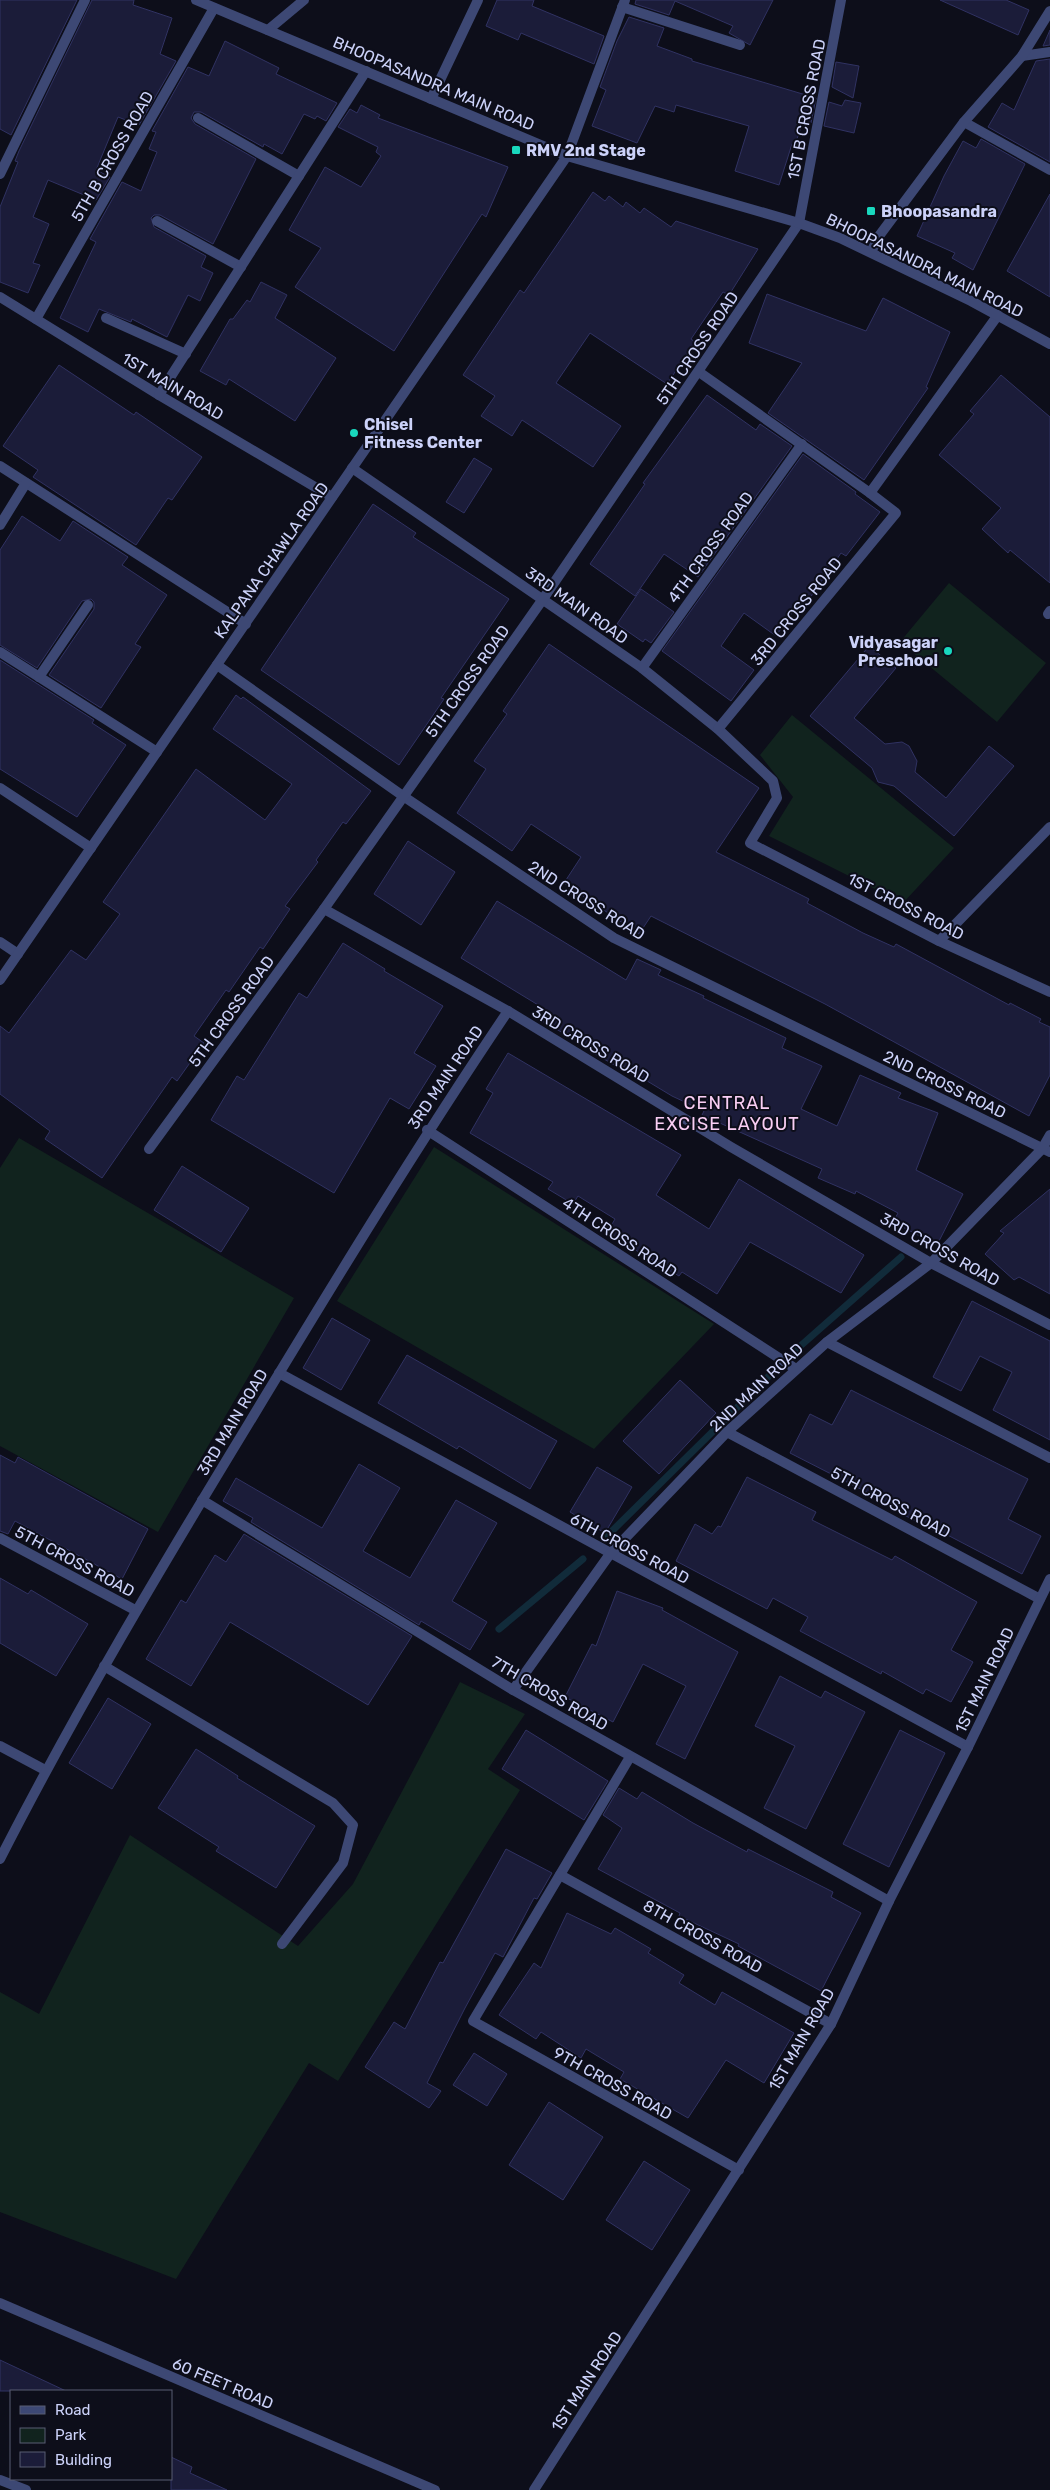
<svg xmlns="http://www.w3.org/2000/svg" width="1050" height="2490" font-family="Rubik,sans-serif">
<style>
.green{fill:#11231e}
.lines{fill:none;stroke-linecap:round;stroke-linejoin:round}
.stream{stroke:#112b3a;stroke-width:7}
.building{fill:#1b1c39;stroke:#303262}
.minor{stroke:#3d4874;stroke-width:10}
.tertiary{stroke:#3d4874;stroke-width:10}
.poi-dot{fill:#19d8be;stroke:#0d0e1a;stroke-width:2}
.labels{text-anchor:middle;stroke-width:4;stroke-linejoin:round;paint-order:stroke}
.street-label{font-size:16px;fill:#ccd2f9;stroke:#0d0e1a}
.poi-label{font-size:16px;font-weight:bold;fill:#ccd2f9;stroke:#0d0e1a;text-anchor:start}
.neighbourhood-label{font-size:18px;letter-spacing:1px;fill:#f9cef4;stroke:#0d0e1a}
</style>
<rect width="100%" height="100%" fill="#0d0e1a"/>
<g class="green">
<path d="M949 583 1046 663 997 722 900 642Z"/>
<path d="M792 715 954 848 903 903 769 836 793 797 760 755Z"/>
<path d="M19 1138 294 1298 158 1532 0 1446V1168Z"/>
<path d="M434 1147 714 1324 594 1449 337 1301Z"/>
<path d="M460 1682 525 1714 488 1769 520 1790 338 2081 309 2063 176 2279 0 2212V1992L39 2014 130 1835 298 1946 353 1884Z"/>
</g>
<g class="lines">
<g class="stream">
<path d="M797 1349 901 1257"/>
<path d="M608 1535 775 1370"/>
<path d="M499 1629 583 1559"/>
</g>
</g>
<g class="building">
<path d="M0 0H77L11 135 0 129Z"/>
<path d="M92 0H134L133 5 172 18 160 54 176 61 139 125 118 117 96 170 110 177 96 200 48 180 33 217 49 224 33 263 40 265 28 293 0 282V207L18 162 15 161 19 151Z"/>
<path d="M497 0H534L532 6 604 36 594 64 521 33 518 40 486 26Z"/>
<path d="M636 0H773L750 45 729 33 733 26 675 1 669 15 635 4Z"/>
<path d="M940 0H1006L1029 10 1018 35Z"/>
<path d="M629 17 664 28 657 46 692 59V61L816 98 811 123 803 121 795 145 792 144 779 185 735 171 749 126 676 105 674 112 655 106 637 143 592 126 606 90 600 87 617 41Z"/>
<path d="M1050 30V45L1043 46Z"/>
<path d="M225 41 279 68 276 74 337 103 326 121 317 116 315 119 304 114 282 154 264 144 263 147 201 112H194L191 118 195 124 256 159 213 244 160 215H154L151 218 154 227 206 256 201 267 213 273 200 301 188 295 167 337 132 319 131 322 99 309 88 332 60 318 96 242 90 239 122 182 141 191 157 152 149 149 156 132 152 131 188 67 209 76Z"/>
<path d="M1050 59V162L988 127 1002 103 1014 110 1036 61Z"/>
<path d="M836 62 859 66 853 98 832 87Z"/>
<path d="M845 100 861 103 854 133 824 126 829 102 842 106Z"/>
<path d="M361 105 380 115 378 118 508 167 486 217 482 214 394 351 295 287 321 248 289 230 325 167 361 187 381 156 376 152 378 147 338 127 350 109 357 113Z"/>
<path d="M981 139 1025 164 973 270 952 258 955 253 917 236 944 176 963 141 976 148Z"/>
<path d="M593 192 605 201 609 196 623 207 626 202 640 213 644 208 671 227 676 221 758 249 729 295 723 292 691 339 695 342 667 384 590 333 556 383 621 426 593 467 522 420 512 436 481 416 495 396 463 375 520 290 524 293Z"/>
<path d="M1050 194V297L1007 271Z"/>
<path d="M261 282 287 295 275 318 336 358 295 421 229 379 226 385 200 371 230 319H233L247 300 250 302Z"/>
<path d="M767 294 866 331 883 298 950 332 926 387 928 388 864 480 768 413 802 363 749 343Z"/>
<path d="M59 365 134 415 136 412 202 457 172 500 168 498 136 545 33 477 38 470 3 446Z"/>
<path d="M1001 375 1050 417V583L1010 550 1008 553 982 529 1001 508 939 455 974 414 970 411Z"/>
<path d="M707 395 756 430 760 424 792 446 698 577 664 554 635 596 590 564 645 484 643 483Z"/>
<path d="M803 454 856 492 855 494 880 512 846 556 841 553 801 611 796 607 776 636 744 613 721 646 754 670 731 701 662 651Z"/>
<path d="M474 458 492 469 464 513 446 502Z"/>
<path d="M373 504 416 533 413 537 509 599 441 698 444 699 399 765 261 670Z"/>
<path d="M22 516 60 541 73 521 128 557 122 565 167 595 135 644 141 647 101 708 49 675 94 609V602L91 599 82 601 37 668 0 645V550Z"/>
<path d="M641 589 674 612 651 643 645 639 643 642 617 624Z"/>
<path d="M549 644 759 788 716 852 809 899 807 903 863 933 894 947 896 944 1009 1005 1010 1003 1041 1019 1039 1022 1050 1027V1075L1029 1116 825 1004 651 916 639 934 564 883 581 857 531 824 512 851 457 813 486 769 474 761 507 714 503 711Z"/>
<path d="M869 646 896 668 854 718 885 744 902 742 909 746 917 761 915 772 946 798 989 746 1014 766 954 836 894 786 878 782 872 768 810 716Z"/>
<path d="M0 660 94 720 92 723 126 745 77 817 0 769Z"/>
<path d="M236 695 241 699 243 697 371 791 346 824 343 822 316 860 318 862 285 906 290 909 263 949 260 947 229 992 226 990 194 1036 204 1043 177 1081 172 1077 102 1178 45 1139 50 1131 0 1094V1026L9 1033 71 950 86 960 120 914 103 902 196 769 265 820 292 784 213 729Z"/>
<path d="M408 841 455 872 421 925 374 894Z"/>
<path d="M497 901 626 980 637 959 661 970 658 975 704 996 703 998 786 1038 782 1048 822 1066 801 1109 837 1126 860 1075 901 1093 898 1098 938 1113 916 1170 963 1194 937 1245 893 1222 898 1213 856 1191 855 1194 818 1178 822 1169 702 1115 704 1111 672 1096 619 1064 618 1067 590 1051 591 1049 542 1021 548 1011 461 958Z"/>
<path d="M343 943 385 969 384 971 443 1006 414 1053 436 1066 409 1109 390 1098 334 1193 211 1120 237 1076 244 1080 299 993 307 998Z"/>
<path d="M508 1053 681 1155 656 1195 709 1229 739 1179 864 1255 841 1293 750 1242 717 1294 682 1272 679 1276 607 1233 615 1219 578 1196 573 1204 548 1189 553 1182 470 1133 493 1093 486 1089Z"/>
<path d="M182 1166 249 1208 221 1252 154 1210Z"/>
<path d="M1050 1189V1294L1019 1277 1014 1280 985 1254 1004 1233 1000 1231Z"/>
<path d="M972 1301 1050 1341V1440L993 1410 1012 1372 980 1356 961 1391 933 1377Z"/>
<path d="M332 1318 370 1340 341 1390 303 1368Z"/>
<path d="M407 1355 557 1441 530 1489 459 1446 457 1449 378 1403Z"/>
<path d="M680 1380 716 1413 659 1474 623 1441Z"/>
<path d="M851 1390 1028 1479 1008 1519 1041 1536 1022 1574 936 1529 935 1531 881 1503 882 1500 790 1453 810 1414 832 1425Z"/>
<path d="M0 1455 15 1463 18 1457 148 1529 122 1579 15 1521 8 1534 0 1531Z"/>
<path d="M359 1464 400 1488 363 1551 410 1578 456 1500 497 1523 452 1601 487 1622 470 1650 421 1621 419 1625 251 1522 253 1518 223 1501 236 1478 322 1528Z"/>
<path d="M597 1467 632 1487 605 1533 570 1512Z"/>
<path d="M747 1477 816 1512 812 1520 892 1560 895 1556 977 1602 951 1650 973 1662 951 1702 926 1689 923 1694 882 1671 881 1674 800 1631 808 1617 773 1598 767 1609 676 1561 695 1524 712 1534 718 1526 721 1527Z"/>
<path d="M244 1534 412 1636 368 1705 230 1622 191 1686 146 1659 181 1600 186 1603 215 1555 226 1562Z"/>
<path d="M0 1578 28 1594 31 1590 88 1624 56 1676 0 1643Z"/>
<path d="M617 1591 663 1608 662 1610 738 1652 685 1759 656 1744 686 1686 643 1664 613 1722 565 1697 592 1644 596 1646Z"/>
<path d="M780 1676 821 1698 825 1691 865 1712 806 1829 764 1808 795 1746 755 1726Z"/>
<path d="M108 1698 151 1724 112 1789 69 1763Z"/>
<path d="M526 1730 608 1781 584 1820 502 1769Z"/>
<path d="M900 1730 945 1753 889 1867 843 1844Z"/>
<path d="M196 1749 238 1776 237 1778 315 1826 276 1888 216 1851 219 1847 158 1808Z"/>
<path d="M619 1788 637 1799 642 1792 693 1823 747 1852 748 1849 833 1892 831 1897 861 1913 821 1991 738 1946 739 1944 679 1916 680 1913 598 1869 622 1828 603 1815Z"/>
<path d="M506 1849 552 1873 537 1899 534 1898 503 1957 495 1953 465 2008 427 2083 441 2091 429 2108 365 2067 394 2022 405 2029 440 1962 443 1963Z"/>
<path d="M567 1913 611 1934 615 1928 651 1949 648 1953 684 1975 679 1983 715 2005 722 1992 794 2033 764 2083 726 2060 688 2118 620 2079 624 2072 586 2049 581 2058 541 2032 536 2039 499 2015 534 1963 541 1968Z"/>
<path d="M474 2053 507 2074 487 2106 453 2085Z"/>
<path d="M549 2102 603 2137 563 2200 509 2165Z"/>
<path d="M644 2161 690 2190 652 2250 606 2220Z"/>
<path d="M0 2360 66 2391H0Z"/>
<path d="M171 2457 192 2467 190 2473 227 2490H171Z"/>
</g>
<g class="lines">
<g class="minor">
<path d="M622 7 740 45"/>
<path d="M268 30 304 0"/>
<path d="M1022 56 1050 52"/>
<path d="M431 99 478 0"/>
<path d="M198 118 299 176"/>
<path d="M964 122 1050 170"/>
<path d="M567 156 625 0"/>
<path d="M0 174 85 0"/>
<path d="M157 221 241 267"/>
<path d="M871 252 879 236 964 122 1022 56 1050 11"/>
<path d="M0 297 159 395 332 497"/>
<path d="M106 318 186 354"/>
<path d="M36 319 214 8"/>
<path d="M699 372 870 493"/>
<path d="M159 395 366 71"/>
<path d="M0 466 246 624"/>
<path d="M352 468 642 668 718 729 773 781 777 798 750 843 939 941 1050 992"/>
<path d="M0 525 26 483"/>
<path d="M1048 614 1050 611"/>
<path d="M0 652 157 752"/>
<path d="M217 665 403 796 614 938 1050 1152"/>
<path d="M642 668 802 444"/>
<path d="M39 677 88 605"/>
<path d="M718 729 896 513 870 493 998 315"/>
<path d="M0 788 91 848"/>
<path d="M324 909 508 1011 731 1147 931 1263 1050 1325"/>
<path d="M939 941 1050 827"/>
<path d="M0 942 18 954"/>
<path d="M427 1130 796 1369"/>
<path d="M149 1149 324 909 543 599 799 223 841 0"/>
<path d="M827 1342 1050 1458"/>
<path d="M279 1373 968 1747"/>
<path d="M727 1432 1040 1599"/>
<path d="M202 1500 513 1690 889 1901"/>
<path d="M0 1538 135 1610"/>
<path d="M104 1666 333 1803 353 1825 343 1863 282 1944"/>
<path d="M513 1690 610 1554 727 1432 827 1342 931 1263 1042 1149 1050 1135"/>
<path d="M0 1746 45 1770"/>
<path d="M630 1757 473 2021 739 2170"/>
<path d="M0 1859C76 1710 162 1566 249 1423 333 1284 417 1146 508 1011"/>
<path d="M560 1875 831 2024"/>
<path d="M0 2480 26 2490"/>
</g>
<g class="tertiary">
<path d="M196 0 567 156 799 223 840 238 971 301 1050 344"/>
<path d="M0 980 567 156"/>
<path d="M0 2303 435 2490"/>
<path d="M534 2490 831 2024 889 1901 968 1747 1050 1579"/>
</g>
</g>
<g class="poi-dot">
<rect x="511" y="145" width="10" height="10" rx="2.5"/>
<rect x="866" y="206" width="10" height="10" rx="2.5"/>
<circle cx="354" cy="433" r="5"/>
<circle cx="948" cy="651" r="5"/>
</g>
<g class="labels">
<g class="street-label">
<text transform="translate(434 83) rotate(23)" y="6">BHOOPASANDRA MAIN ROAD</text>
<text transform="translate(806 109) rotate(-79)" y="6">1ST B CROSS ROAD</text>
<text transform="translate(112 156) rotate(-60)" y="6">5TH B CROSS ROAD</text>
<text transform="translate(925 265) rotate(26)" y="6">BHOOPASANDRA MAIN ROAD</text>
<text transform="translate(697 348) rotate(-56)" y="6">5TH CROSS ROAD</text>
<text transform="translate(173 386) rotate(31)" y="6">1ST MAIN ROAD</text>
<text transform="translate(710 547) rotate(-54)" y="6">4TH CROSS ROAD</text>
<text transform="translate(271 560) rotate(-55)" y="6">KALPANA CHAWLA ROAD</text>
<text transform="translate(577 605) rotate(35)" y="6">3RD MAIN ROAD</text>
<text transform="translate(796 611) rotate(-51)" y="6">3RD CROSS ROAD</text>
<text transform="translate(467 681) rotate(-55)" y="6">5TH CROSS ROAD</text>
<text transform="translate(587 900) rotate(32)" y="6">2ND CROSS ROAD</text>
<text transform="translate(906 906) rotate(27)" y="6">1ST CROSS ROAD</text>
<text transform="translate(231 1011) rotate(-54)" y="6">5TH CROSS ROAD</text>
<text transform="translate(591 1044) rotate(31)" y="6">3RD CROSS ROAD</text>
<text transform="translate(445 1077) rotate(-56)" y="6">3RD MAIN ROAD</text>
<text transform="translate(945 1084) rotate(26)" y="6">2ND CROSS ROAD</text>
<text transform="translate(620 1237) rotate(33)" y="6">4TH CROSS ROAD</text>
<text transform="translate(940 1249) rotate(29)" y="6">3RD CROSS ROAD</text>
<text transform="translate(756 1387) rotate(-43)" y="6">2ND MAIN ROAD</text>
<text transform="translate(232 1422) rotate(-59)" y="6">3RD MAIN ROAD</text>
<text transform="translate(891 1502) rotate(28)" y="6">5TH CROSS ROAD</text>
<text transform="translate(630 1548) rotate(28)" y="6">6TH CROSS ROAD</text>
<text transform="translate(75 1561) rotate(28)" y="6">5TH CROSS ROAD</text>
<text transform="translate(984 1680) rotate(-64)" y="6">1ST MAIN ROAD</text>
<text transform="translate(550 1693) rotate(30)" y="6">7TH CROSS ROAD</text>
<text transform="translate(703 1936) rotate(29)" y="6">8TH CROSS ROAD</text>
<text transform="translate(801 2039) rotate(-60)" y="6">1ST MAIN ROAD</text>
<text transform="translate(613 2083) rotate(29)" y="6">9TH CROSS ROAD</text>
<text transform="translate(586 2381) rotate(-57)" y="6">1ST MAIN ROAD</text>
<text transform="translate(223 2383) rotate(23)" y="6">60 FEET ROAD</text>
</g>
<g class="poi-label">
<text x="526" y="156">RMV 2nd Stage</text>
<text x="881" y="217">Bhoopasandra</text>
<text x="364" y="430">Chisel<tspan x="364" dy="18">Fitness Center</tspan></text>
<text x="938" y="648" text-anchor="end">Vidyasagar<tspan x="938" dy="18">Preschool</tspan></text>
</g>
<g class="neighbourhood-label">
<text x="727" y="1109">CENTRAL<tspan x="727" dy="21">EXCISE LAYOUT</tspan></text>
</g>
</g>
<rect x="10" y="2390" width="162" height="90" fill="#0d0e1a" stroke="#595c73"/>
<rect x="20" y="2406" width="25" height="8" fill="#3d4874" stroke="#595c73"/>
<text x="55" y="2415" font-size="15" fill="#ccd2f9">Road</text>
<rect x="20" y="2428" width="25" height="15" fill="#11231e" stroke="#595c73"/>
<text x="55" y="2440" font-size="15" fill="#ccd2f9">Park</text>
<rect x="20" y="2452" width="25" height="15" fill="#1b1c39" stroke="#595c73"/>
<text x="55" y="2465" font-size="15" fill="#ccd2f9">Building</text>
</svg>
